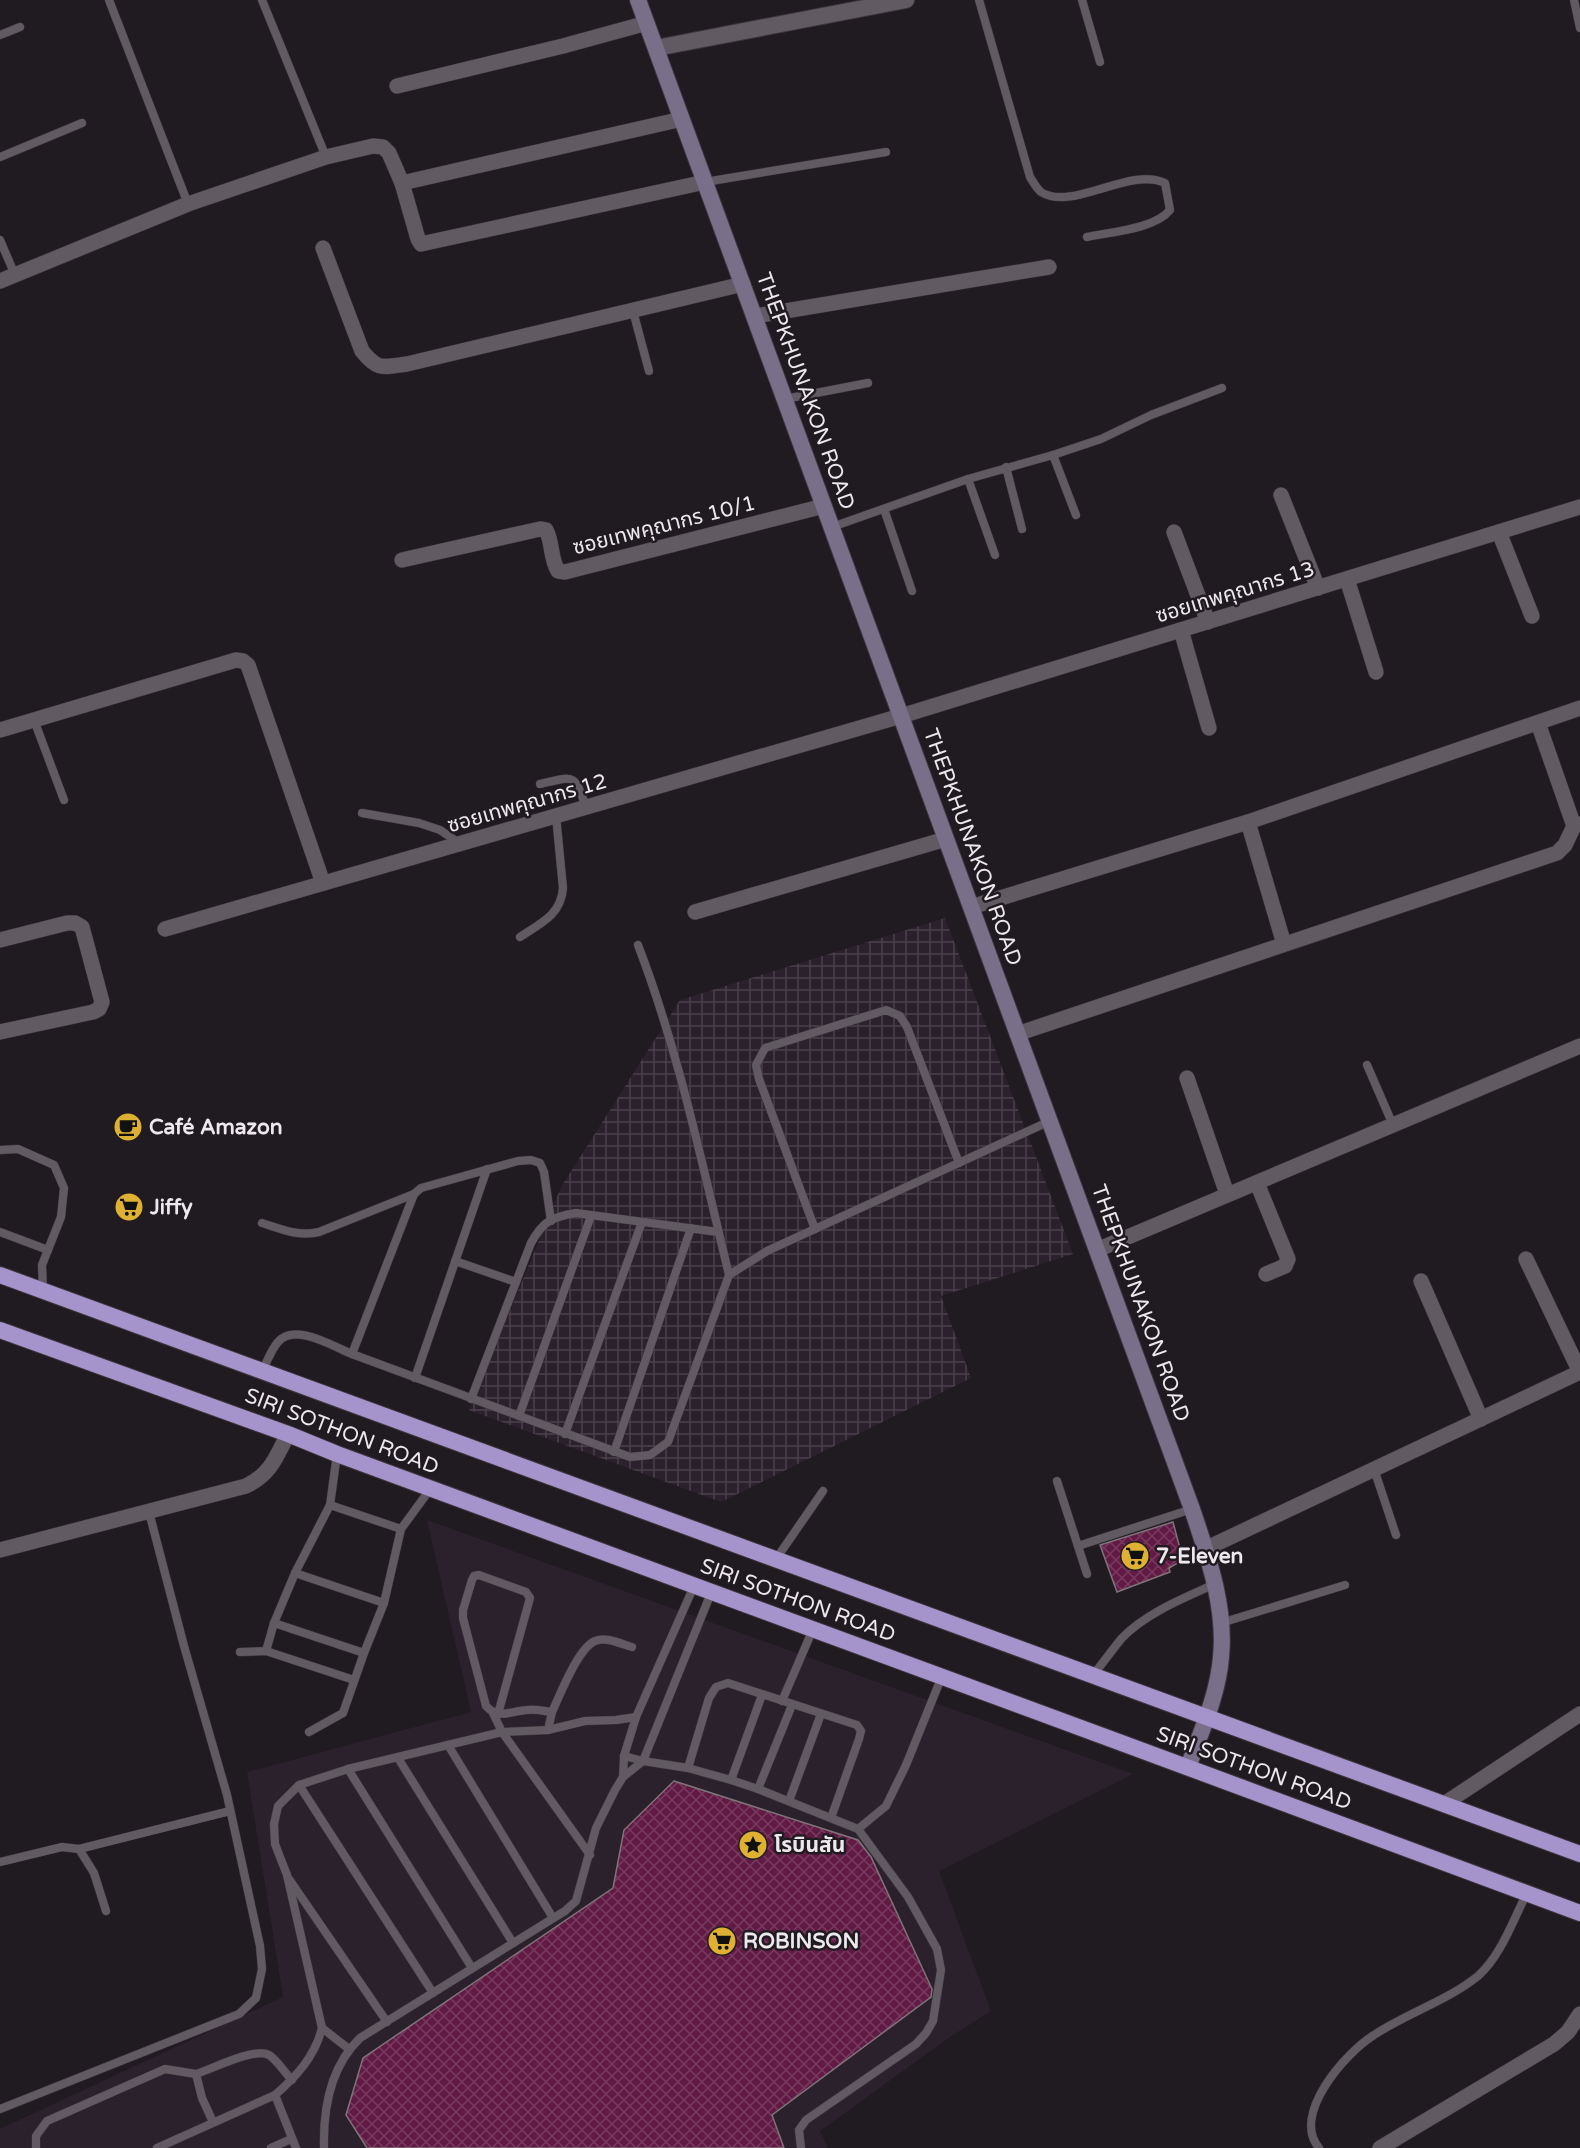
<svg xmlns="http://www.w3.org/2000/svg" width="1580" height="2148" font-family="'Varela Round','Noto Sans Thai',sans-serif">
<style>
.built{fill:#2b212c}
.industrial{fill:url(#industrial-grid)}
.building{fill:url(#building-cross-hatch);stroke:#7f7479;stroke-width:1.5}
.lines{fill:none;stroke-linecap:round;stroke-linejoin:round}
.service-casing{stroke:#3c373c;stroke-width:9}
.minor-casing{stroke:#3c373c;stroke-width:16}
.tertiary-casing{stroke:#3c373c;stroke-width:18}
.secondary-casing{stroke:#3c373c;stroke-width:18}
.trunk-casing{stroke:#3c373c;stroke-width:18}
.service{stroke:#615a62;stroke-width:8}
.minor{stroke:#615a62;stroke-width:15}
.tertiary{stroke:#615a62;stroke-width:16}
.secondary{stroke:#7a6f89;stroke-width:16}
.trunk{stroke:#a593cb;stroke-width:16}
.labels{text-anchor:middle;stroke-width:5;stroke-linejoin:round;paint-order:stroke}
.street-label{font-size:21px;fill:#ede8ed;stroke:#201a21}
.poi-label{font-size:21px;font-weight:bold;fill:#ede8ed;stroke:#201a21;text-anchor:start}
</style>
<defs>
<pattern id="industrial-grid" width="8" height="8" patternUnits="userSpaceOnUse" patternTransform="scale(1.5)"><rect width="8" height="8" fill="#2b212c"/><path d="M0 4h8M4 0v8" fill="none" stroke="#4a414b"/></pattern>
<pattern id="building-cross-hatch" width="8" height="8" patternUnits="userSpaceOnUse" patternTransform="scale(1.5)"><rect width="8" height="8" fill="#611a44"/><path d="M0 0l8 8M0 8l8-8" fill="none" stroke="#783b5f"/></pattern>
</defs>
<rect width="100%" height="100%" fill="#201a21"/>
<path class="built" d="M427 1520 1133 1774 939 1871 991 2011 950 2037 820 2131 828 2148H0V2129L283 1997 247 1772 471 1712Z"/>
<path class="industrial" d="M945 918 1073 1254 941 1296 971 1378 721 1502 469 1410 561 1187 680 1000Z"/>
<g class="building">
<path d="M1173 1522 1183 1560 1169 1568 1170 1572 1117 1592 1100 1545Z"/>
<path d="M674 1781 858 1840 871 1857 932 1989 931 1997 772 2115 784 2148H367L346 2115 363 2058 613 1888 624 1830Z"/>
</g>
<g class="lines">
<g class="service-casing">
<g id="service">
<path d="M109 0 188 204"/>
<path d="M262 0 326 157"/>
<path d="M979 0 1030 177C1033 182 1037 189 1041 192 1072 212 1130 166 1165 183L1170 210C1155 229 1110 232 1087 237"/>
<path d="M1082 0 1100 62"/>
<path d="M1574 0 1580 28"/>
<path d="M0 35 20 27"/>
<path d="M0 157 82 123"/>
<path d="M705 182 886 152"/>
<path d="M0 240 15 275"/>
<path d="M633 311 649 371"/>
<path d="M785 399 868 383"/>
<path d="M1053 455 1101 439 1151 415 1222 388"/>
<path d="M1006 467 1022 529"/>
<path d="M968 479 995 555"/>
<path d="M884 509 912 591"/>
<path d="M832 527 968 479 1053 455 1076 515"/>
<path d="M34 720 64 800"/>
<path d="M540 784C575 776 574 773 586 807"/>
<path d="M362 813 419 823 440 830 459 843"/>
<path d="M520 937C541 923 561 915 563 888L556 816"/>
<path d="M638 945C679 1052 702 1164 729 1275"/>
<path d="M1367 1065 1393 1125"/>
<path d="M0 1150 18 1149 54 1165 64 1188 61 1217 42 1265 43 1291"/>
<path d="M262 1223C281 1229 299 1237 319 1232L414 1194"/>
<path d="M815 1229 759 1079 756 1065 765 1048 886 1010 900 1016 907 1027 959 1163"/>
<path d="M0 1232 48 1250"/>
<path d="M455 1261 516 1282"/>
<path d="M352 1354 414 1194 421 1188 518 1161 531 1160 540 1163 544 1172 551 1221"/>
<path d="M262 1371C267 1362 271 1350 278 1342 294 1322 334 1347 352 1354L630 1457 650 1455 668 1442 729 1275 767 1251 1050 1121"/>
<path d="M415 1378 487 1169"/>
<path d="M471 1399 531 1243C543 1221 552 1217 576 1213L718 1232"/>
<path d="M519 1416 591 1216"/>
<path d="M565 1434 642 1222"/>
<path d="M614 1452 691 1228"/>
<path d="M337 1454 330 1505 295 1573 274 1623 364 1653 384 1603 401 1529 431 1488"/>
<path d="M1374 1469 1396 1535"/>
<path d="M1057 1481 1087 1574"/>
<path d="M330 1505 401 1529"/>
<path d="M1078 1546 1192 1509"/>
<path d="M776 1559 823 1491"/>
<path d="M295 1573 384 1603"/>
<path d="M1221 1623 1345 1585"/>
<path d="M266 1651 274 1623"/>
<path d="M240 1652 266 1651 354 1680"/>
<path d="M1093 1675C1103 1663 1112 1650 1122 1638 1146 1613 1184 1598 1215 1584"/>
<path d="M782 1701 813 1629"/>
<path d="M552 1712C560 1695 578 1648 595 1641 606 1636 621 1644 632 1647"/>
<path d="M493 1713 502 1732 590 1855"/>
<path d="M498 1714 530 1598 526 1592 479 1575 474 1576 472 1580 463 1610V1618L486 1706C499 1720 510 1711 527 1710 535 1709 544 1711 552 1712L548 1730"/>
<path d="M309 1732 343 1713 364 1653"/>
<path d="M448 1745 553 1918"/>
<path d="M624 1756 643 1761 688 1768 731 1780 758 1789 858 1829 886 1806 906 1765 942 1676"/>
<path d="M398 1758 513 1943"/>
<path d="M688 1768 709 1698 716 1687 728 1683 857 1725 861 1731 859 1739 831 1818"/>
<path d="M348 1769 472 1968"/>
<path d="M623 1777 624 1756 636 1717 694 1586"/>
<path d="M731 1780 762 1695"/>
<path d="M299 1785 433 1993"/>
<path d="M758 1789 792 1705"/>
<path d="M789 1801 821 1714"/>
<path d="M79 1849 230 1811"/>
<path d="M0 1862 62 1847 79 1849 94 1873 106 1911"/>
<path d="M289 1879 387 2022"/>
<path d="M322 2028 349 2049"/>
<path d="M0 2109 239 2014 256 1998 262 1969 260 1946 227 1795 184 1646 149 1512"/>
<path d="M213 2122 202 2098 196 2074C212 2069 255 2047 269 2055 277 2060 285 2073 292 2080"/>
<path d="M36 2148V2136L47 2121 165 2069 196 2074"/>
<path d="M157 2148 275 2095"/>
<path d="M271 2148 291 2139"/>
<path d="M296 2148 275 2095C297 2076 315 2056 322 2028L287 1875 275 1844 274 1824 278 1806 299 1785 348 1769 502 1732 548 1730 585 1721 616 1720 636 1717"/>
<path d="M324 2148C323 2108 330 2067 360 2038L565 1911 576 1901 596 1828 615 1790 623 1777 643 1761 711 1593"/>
<path d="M801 2148 799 2130 806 2120 916 2044 926 2033 933 2021 941 1970 937 1949 908 1897 858 1829"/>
<path d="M1319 2148C1291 2115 1345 2053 1374 2035 1407 2013 1447 2001 1478 1976 1501 1956 1513 1920 1527 1893"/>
</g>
</g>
<g class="minor-casing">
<g id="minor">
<path d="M397 86 563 46 647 23"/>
<path d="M402 183 682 119"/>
<path d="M323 248 362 351C378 371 383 367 407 364L743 284"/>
<path d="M0 281 188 204 326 157 373 146 383 147 389 153 402 183 418 239 421 244 705 182"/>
<path d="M755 316 1049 267"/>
<path d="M1281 495 1318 588"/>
<path d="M1174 532 1208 622"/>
<path d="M1499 532 1532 616"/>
<path d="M402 560 540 529 546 530C553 543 550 558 558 571L565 572 824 506"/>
<path d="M1347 579 1376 672"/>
<path d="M1181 630 1209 728"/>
<path d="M1538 723 1574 826"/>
<path d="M0 730 236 660 243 661 248 665 323 883"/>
<path d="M1248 822 1284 944"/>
<path d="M971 907 1248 822 1580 708"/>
<path d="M695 912 946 839"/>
<path d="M165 929 901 716 1580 507"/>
<path d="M0 940 67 923H75L82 927 102 1002 99 1009 93 1012 0 1032"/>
<path d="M1017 1034 1557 853 1565 845 1574 826 1580 824"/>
<path d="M1187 1078 1227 1194"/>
<path d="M1257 1183 1288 1259 1285 1266 1266 1274"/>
<path d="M1097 1250 1580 1046"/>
<path d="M1526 1259 1580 1372"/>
<path d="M1421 1281 1481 1419"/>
<path d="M1205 1549 1580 1372"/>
<path d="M0 1550 246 1486C271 1474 276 1457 288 1434"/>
<path d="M1444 1804 1580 1714"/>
<path d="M1380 2148 1554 2044 1568 2032 1580 2014"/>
</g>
</g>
<g class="tertiary-casing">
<path id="tertiary" d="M656 48 906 0"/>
</g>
<g class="secondary-casing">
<path id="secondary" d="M638 0 1192 1509C1208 1557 1226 1606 1221 1657 1218 1695 1201 1732 1188 1767"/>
</g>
<g class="trunk-casing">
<g id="trunk">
<path d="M0 1275 1580 1854"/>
<path d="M0 1330 288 1434 337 1454C752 1606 1166 1759 1580 1913"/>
</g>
</g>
<use href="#service" class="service"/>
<use href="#minor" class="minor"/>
<use href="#tertiary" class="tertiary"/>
<use href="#secondary" class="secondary"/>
<use href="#trunk" class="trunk"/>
</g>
<defs>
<g id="cafe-disc" transform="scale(1.5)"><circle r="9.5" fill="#deb133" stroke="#201a21"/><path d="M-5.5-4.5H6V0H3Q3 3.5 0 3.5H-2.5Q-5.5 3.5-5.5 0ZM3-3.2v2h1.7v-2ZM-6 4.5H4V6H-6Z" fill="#111"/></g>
<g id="supermarket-disc" transform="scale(1.5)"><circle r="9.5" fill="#deb133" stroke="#201a21"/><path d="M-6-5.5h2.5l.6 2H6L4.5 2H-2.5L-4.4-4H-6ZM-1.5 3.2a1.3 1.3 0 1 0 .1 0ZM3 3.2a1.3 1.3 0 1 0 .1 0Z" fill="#111"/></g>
<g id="sight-disc" transform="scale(1.5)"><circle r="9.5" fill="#deb133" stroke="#201a21"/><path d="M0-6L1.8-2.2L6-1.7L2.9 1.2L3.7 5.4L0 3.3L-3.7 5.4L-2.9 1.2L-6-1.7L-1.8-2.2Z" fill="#111"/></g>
</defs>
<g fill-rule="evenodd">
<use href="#cafe-disc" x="128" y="1127"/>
<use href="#supermarket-disc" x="129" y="1207"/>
<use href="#supermarket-disc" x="1135" y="1556"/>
<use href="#sight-disc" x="753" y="1845"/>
<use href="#supermarket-disc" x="722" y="1941"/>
</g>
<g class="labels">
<g class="street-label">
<text transform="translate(806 391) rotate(70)" y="7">THEPKHUNAKON ROAD</text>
<text transform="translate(664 525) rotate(-14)" y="7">ซอยเทพคุณากร 10/1</text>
<text transform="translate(1235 592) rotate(-17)" y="7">ซอยเทพคุณากร 13</text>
<text transform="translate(527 803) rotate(-16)" y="7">ซอยเทพคุณากร 12</text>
<text transform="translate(973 847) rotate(70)" y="7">THEPKHUNAKON ROAD</text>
<text transform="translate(1141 1303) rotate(70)" y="7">THEPKHUNAKON ROAD</text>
<text transform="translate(342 1431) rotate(21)" y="7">SIRI SOTHON ROAD</text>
<text transform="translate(798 1600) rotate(20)" y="7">SIRI SOTHON ROAD</text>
<text transform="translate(1254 1768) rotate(20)" y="7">SIRI SOTHON ROAD</text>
</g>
<g class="poi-label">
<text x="149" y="1134">Café Amazon</text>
<text x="150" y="1214">Jiffy</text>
<text x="1156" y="1563">7-Eleven</text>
<text x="774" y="1852">โรบินสัน</text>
<text x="743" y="1948">ROBINSON</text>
</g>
</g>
</svg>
